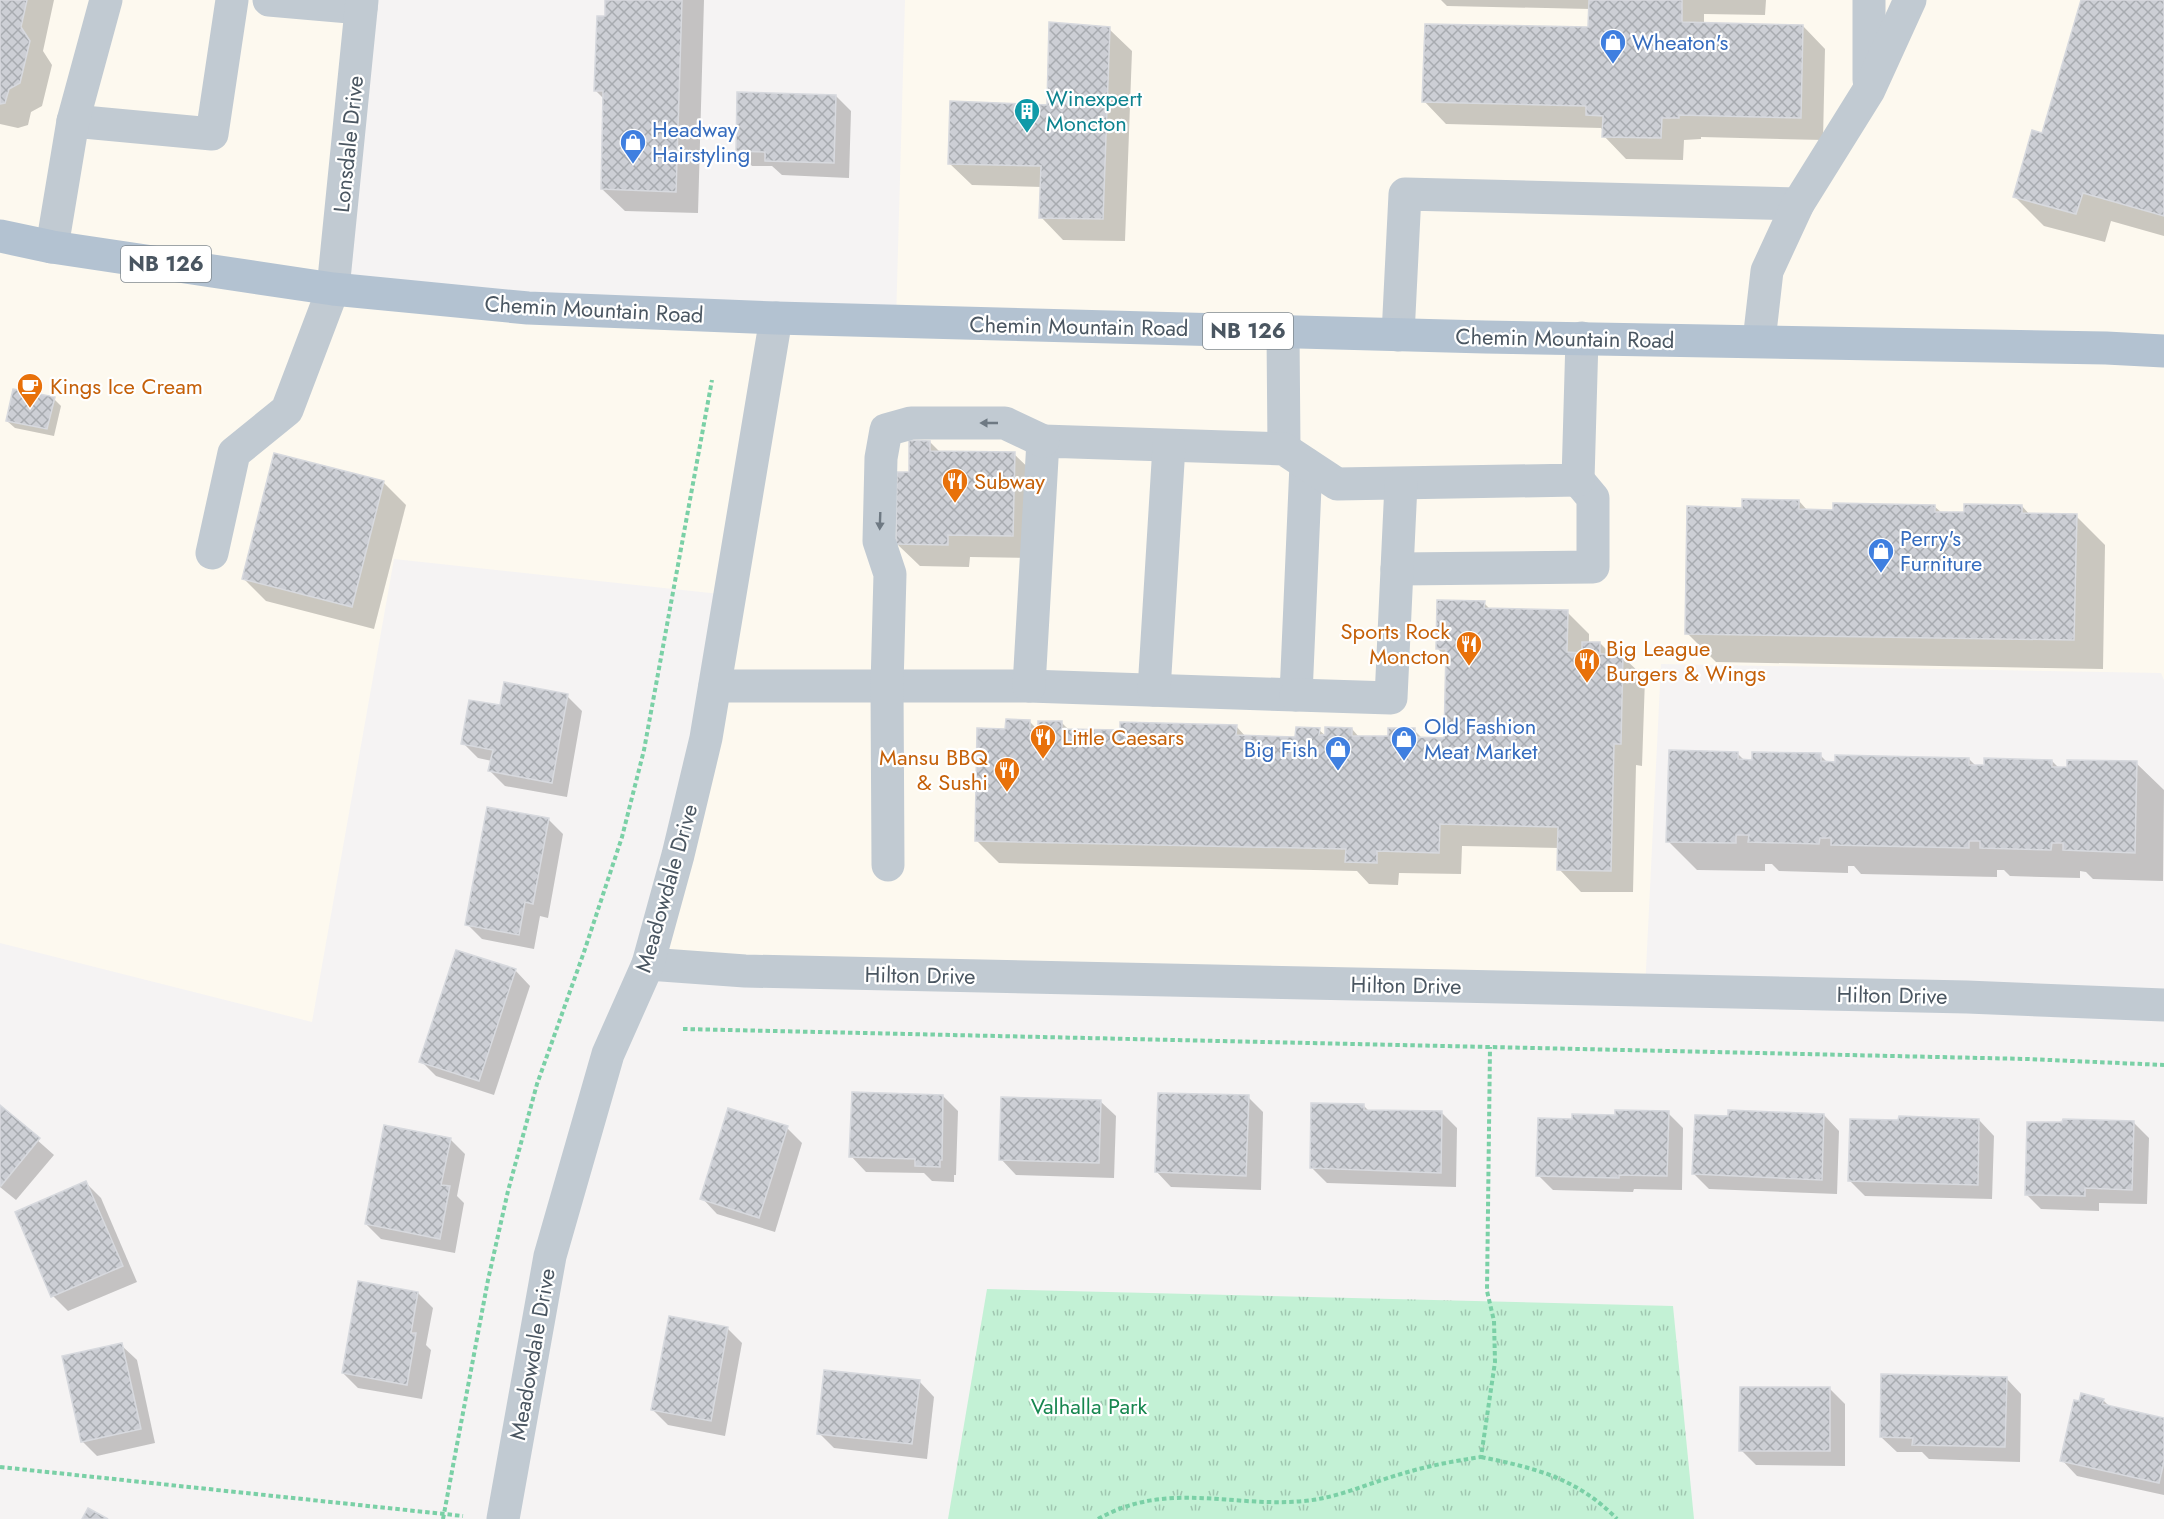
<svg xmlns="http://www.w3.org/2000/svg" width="2164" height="1519" font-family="Jost,sans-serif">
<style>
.commercial{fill:#fdf9ef}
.grass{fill:url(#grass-tufts)}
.shadow{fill:#0003}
.building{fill:url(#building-cross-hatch);stroke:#d7d9de;stroke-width:1.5}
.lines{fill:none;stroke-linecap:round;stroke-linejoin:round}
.path{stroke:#7ad0a6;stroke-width:4;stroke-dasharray:4.5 3;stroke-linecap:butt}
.minor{stroke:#c1cad2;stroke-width:33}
.major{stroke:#b3c2d1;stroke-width:33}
.oneway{fill:#6e7983}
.labels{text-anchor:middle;stroke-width:4.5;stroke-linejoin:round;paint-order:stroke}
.shield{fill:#fff;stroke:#808990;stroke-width:1.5}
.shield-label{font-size:21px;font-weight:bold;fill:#4a5661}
.shop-label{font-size:22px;fill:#366cbe;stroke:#fff;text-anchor:start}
.culture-label{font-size:22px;fill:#0d838f;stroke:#fff;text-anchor:start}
.street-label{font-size:22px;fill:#4a5661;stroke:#fff}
.food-label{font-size:22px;fill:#c56008;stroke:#fff;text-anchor:start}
.park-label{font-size:22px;fill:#17864f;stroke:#fff}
</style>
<defs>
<pattern id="grass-tufts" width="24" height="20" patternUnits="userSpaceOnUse" patternTransform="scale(1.5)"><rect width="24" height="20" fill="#c3f1d5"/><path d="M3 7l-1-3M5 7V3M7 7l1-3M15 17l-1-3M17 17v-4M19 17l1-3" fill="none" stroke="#a0c6b0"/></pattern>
<pattern id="building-cross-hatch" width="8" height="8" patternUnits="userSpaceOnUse" patternTransform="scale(1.5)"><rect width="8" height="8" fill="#cdcfd5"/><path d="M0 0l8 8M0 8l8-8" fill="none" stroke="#a8abb0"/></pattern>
</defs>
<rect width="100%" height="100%" fill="#f5f3f3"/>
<path class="commercial" d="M0 0H362L333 288 896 321 905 0H2164V680L2161 673 1661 664 1645 990 648 964 729 595 394 559 312 1022 0 943Z"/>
<path class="grass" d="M987 1289 1673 1306 1694 1519H948Z"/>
<g class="shadow">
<path d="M0 0H54L43 51 52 65 42 106 31 112 28 125 18 128 0 124Z"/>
<path d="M607 0H704L698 213 625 211 602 189 604 99 596 91 606 18Z"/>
<path d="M1441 0H1766L1765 15 1704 14V24L1803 26 1825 49 1823 140 1701 137V139L1684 140 1683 160 1626 159 1604 136V131L1601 128 1446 124 1424 101 1589 29 1590 9 1447 6Z"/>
<path d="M2082 0H2164V236L2111 221 2105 242 2044 226 2015 197 2043 135Z"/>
<path d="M1109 29 1132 51 1125 241 1063 240 1041 217 1042 187 972 185 949 163 1048 106Z"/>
<path d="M836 96 851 111 849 178 782 175 772 166H752L737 150Z"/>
<path d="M54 399 61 406 54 436 15 428 7 421Z"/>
<path d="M930 442 940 452 1014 454 1037 476 1035 558 970 557 969 567 920 566 897 544Z"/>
<path d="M383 482 406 505 374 629 266 601 244 579Z"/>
<path d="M1799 501 1808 511H1834L1934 506 1942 513 1966 514 2022 506 2030 515 2076 516 2105 545 2103 669 1716 662 1687 633 1744 509Z"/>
<path d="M1484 603 1491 610 1567 612 1589 634V643H1600L1612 655 1622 656 1645 678 1642 766 1636 765 1633 892H1581L1559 869V848L1462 846 1461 874 1399 873 1398 885 1369 884 1357 871 999 863 976 840 1007 730 1030 722 1039 731 1062 723 1070 731 1122 732 1236 726 1246 737 1297 738 1319 730 1327 737 1352 729 1359 737 1389 738 1414 730 1423 739H1445L1447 658 1437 648Z"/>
<path d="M567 696 582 711 567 797 505 786 490 771 492 761 478 758 463 743 501 707Z"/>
<path d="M1738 754 1745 761 1820 755 1828 763 1969 759 1976 766 2052 761 2059 768 2136 763 2164 790 2163 881 2093 879 2086 872 2080 871V878L2010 876 2004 870H1997V877L1861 874 1854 866H1848V873L1779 871 1772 864H1765V871L1697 870 1668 841Z"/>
<path d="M548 819 563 834 548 918 540 916 534 949 482 939 467 924Z"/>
<path d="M515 970 530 986 494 1095 436 1076 421 1061Z"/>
<path d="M943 1096 958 1111 956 1175H954V1182L932 1181 924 1173 866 1172 851 1156Z"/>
<path d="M1248 1097 1263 1112 1261 1190 1171 1187 1156 1171Z"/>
<path d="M1100 1101 1116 1116 1114 1178 1016 1175 1001 1159Z"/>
<path d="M1364 1106 1370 1112 1442 1113 1457 1128 1456 1187 1327 1183 1312 1168Z"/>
<path d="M0 1107 54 1155 16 1200 0 1187Z"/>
<path d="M1668 1113 1683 1128 1682 1190 1634 1189 1633 1192 1553 1190 1538 1175 1574 1121Z"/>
<path d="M1824 1115 1839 1131 1837 1194 1709 1189 1694 1174Z"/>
<path d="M1979 1120 1994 1136 1992 1199 1865 1196 1850 1181Z"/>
<path d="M2133 1122 2149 1138 2147 1204 2099 1203V1211L2041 1209 2026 1194Z"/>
<path d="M787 1128 802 1143 775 1232 717 1214 702 1198Z"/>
<path d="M450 1139 465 1154 457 1196 464 1203 455 1253 381 1239 366 1224Z"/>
<path d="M86 1183 101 1198 137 1282 68 1311 53 1296Z"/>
<path d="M418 1293 433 1308 426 1345 431 1350 422 1399 358 1388 343 1373Z"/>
<path d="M727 1328 742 1343 725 1436 668 1425 653 1410Z"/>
<path d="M121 1345 137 1360 155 1443 97 1456 82 1441Z"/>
<path d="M2006 1378 2021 1394 2020 1462 1929 1459 1922 1452H1897L1881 1437Z"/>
<path d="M919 1381 934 1397 927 1459 834 1448 819 1433Z"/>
<path d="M1830 1389 1845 1404V1466L1756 1465 1741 1450Z"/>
<path d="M2103 1400 2111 1408 2164 1420V1495L2077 1476 2062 1460Z"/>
</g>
<g class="building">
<path d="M0 0H27L21 27 30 41 20 83 9 89 5 103 0 104Z"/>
<path d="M605 0H682L676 192 601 189 603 91H594L597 16H605Z"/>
<path d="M1589 0H1682V22L1803 25 1801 118 1679 115V118H1662L1661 138 1602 137 1603 116 1586 115V106L1422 102 1425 24 1588 27Z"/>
<path d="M2081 0H2164V216L2083 193 2076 214 2013 197 2032 130 2042 133Z"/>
<path d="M1049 22 1110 27 1103 219 1039 218 1041 166 948 164 950 101 1047 105Z"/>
<path d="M737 92 836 95 834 163 765 161V152L736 151Z"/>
<path d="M13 389 55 397 47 429 6 421Z"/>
<path d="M909 440 930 441V451L1015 452 1013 536 948 535V545L896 544 897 472H909Z"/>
<path d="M274 453 384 481 352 607 242 579Z"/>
<path d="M1742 499 1799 500V509L1833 510V503L1935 505V512H1964V504L2022 505V513L2077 514 2074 640 1685 634 1687 506 1742 508Z"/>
<path d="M1437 600 1485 601 1484 608 1568 610 1567 652 1582 653V642H1600V654H1623L1621 744H1614L1611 871 1557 870 1558 827 1440 824 1439 853 1377 851V863L1345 862 1346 849 975 841 977 728 1005 729 1006 719 1030 720V729H1038V721H1062V729L1120 730V722L1237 725 1236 735 1295 737 1296 727 1320 728 1319 735H1325V727L1352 728V736H1388V728H1415V737L1444 738 1446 649H1436Z"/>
<path d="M504 682 568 694 552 783 488 771 493 750 461 744 469 700 500 705Z"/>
<path d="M1669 750 1738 752V759L1752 760V752L1821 753V761L1835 762V755L1969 758V765H1984V758L2052 760V767H2067V760L2137 761 2135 853 2063 850V843H2052L2051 850 1980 848V841H1969V848L1831 845V838H1820L1819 844 1748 842 1749 835H1736V843L1666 842Z"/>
<path d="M487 807 549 818 533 904 525 902 519 935 465 925Z"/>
<path d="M456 950 516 969 479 1081 419 1062Z"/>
<path d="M852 1092 943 1095 942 1160H940V1167L915 1166V1159L849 1157Z"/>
<path d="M1158 1093 1249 1095 1246 1176 1155 1172Z"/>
<path d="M1001 1097 1101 1100 1099 1163 999 1160Z"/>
<path d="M1311 1103 1364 1104V1110L1442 1111 1441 1173 1310 1168Z"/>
<path d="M0 1105 40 1138 1 1186H0Z"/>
<path d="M728 1108 788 1126 759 1218 700 1199Z"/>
<path d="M1615 1110 1669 1111 1667 1176 1619 1175V1178L1536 1176 1538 1118 1572 1119V1114L1615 1115Z"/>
<path d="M1728 1110 1824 1114 1822 1180 1692 1174 1695 1115 1728 1116Z"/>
<path d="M1899 1116 1979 1119 1978 1185 1848 1181 1850 1119 1898 1120Z"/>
<path d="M2063 1119 2134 1121 2132 1190 2085 1188V1196L2025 1195 2027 1122H2062Z"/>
<path d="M384 1125 451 1138 441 1185 450 1186 440 1239 365 1224Z"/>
<path d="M86 1181 123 1266 51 1297 15 1212Z"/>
<path d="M358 1281 418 1292 411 1333H416L407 1385 342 1373Z"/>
<path d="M669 1316 728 1327 711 1421 651 1410Z"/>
<path d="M122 1343 141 1429 81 1442 62 1356Z"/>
<path d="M824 1370 920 1380 912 1444 817 1434Z"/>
<path d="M1881 1374 2007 1377 2005 1447 1912 1445 1913 1438 1880 1437Z"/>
<path d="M1740 1387H1830V1451H1739Z"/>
<path d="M2081 1393 2104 1399 2102 1404 2164 1418V1462L2159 1483 2060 1461 2074 1400 2079 1401Z"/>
<path d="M88 1508 108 1519H82Z"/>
</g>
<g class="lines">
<g class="path">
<path d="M683 1029 2027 1059 2164 1065"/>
<path d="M1481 1457C1535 1468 1577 1478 1617 1519"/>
<path d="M0 1467 463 1516"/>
<path d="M443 1519 488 1280 508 1191 537 1084 584 952 622 837 644 750 712 380"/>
<path d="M1098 1519C1167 1480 1232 1508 1304 1501 1338 1498 1369 1483 1401 1474 1427 1466 1454 1461 1481 1457L1495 1362 1494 1321 1487 1291 1490 1047"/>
</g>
<g class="minor">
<path d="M269 0 361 8"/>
<path d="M1869 80V0"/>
<path d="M73 121 212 134 232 0"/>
<path d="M52 247 73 121 106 0"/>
<path d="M1283 332 1284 449"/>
<path d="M1398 335 1405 194 1798 204"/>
<path d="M1759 341 1767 271 1798 204 1869 90 1910 0"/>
<path d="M212 553 234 453 287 410 333 289 362 0"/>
<path d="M1397 569 1593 567V498L1578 480"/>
<path d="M715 686H1029L1296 695 1306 464"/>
<path d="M1029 686 1043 441 1284 449 1337 484 1578 480 1582 338"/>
<path d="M1154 690 1169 446"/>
<path d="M1296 695 1391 698 1401 484"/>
<path d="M888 865 887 686 890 574 879 541 881 458 886 430 911 423H1005L1043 441"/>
<path d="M648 964 745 971 1967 997 2164 1005"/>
<path d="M503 1519 550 1256 608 1054 648 964 678 855 706 738 776 318"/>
</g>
<path class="major" d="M0 236 52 247 333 289 528 308 776 318 1485 337 2106 348 2164 351"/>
</g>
<defs><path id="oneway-solid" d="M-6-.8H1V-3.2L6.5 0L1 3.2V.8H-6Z" transform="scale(1.5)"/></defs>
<g class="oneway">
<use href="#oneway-solid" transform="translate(989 423) rotate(180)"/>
<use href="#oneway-solid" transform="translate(880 521) rotate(92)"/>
</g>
<defs>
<g id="shop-pin" transform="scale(1.35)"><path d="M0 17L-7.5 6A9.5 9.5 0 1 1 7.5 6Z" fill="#3f7fe0" stroke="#fff"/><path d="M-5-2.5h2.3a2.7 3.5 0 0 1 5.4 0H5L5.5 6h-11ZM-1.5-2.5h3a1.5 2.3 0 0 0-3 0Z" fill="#fff"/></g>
<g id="building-pin" transform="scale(1.35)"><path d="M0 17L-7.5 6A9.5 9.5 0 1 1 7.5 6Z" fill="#0f9aa8" stroke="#fff"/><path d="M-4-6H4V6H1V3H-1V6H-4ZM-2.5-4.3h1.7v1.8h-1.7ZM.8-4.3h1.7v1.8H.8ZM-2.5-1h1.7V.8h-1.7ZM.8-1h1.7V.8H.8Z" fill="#fff"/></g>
<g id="cafe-pin" transform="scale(1.35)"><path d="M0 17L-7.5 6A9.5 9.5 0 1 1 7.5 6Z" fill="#e8710a" stroke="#fff"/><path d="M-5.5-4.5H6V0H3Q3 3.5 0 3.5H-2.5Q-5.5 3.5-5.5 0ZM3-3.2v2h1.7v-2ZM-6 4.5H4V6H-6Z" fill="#fff"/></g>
<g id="restaurant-pin" transform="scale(1.35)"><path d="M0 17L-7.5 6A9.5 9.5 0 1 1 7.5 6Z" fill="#e8710a" stroke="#fff"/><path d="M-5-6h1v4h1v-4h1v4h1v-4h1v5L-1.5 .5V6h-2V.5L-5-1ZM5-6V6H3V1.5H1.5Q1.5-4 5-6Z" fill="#fff"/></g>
</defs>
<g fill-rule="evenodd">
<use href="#shop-pin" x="1613" y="42"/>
<use href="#building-pin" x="1027" y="111"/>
<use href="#shop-pin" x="633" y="142"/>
<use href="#cafe-pin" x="30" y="386"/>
<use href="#restaurant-pin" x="955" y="481"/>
<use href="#shop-pin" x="1881" y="551"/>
<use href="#restaurant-pin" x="1469" y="644"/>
<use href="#restaurant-pin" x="1587" y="661"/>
<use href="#restaurant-pin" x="1043" y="737"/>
<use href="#shop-pin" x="1404" y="739"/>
<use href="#shop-pin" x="1338" y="749"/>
<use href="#restaurant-pin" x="1007" y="770"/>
</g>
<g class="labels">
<g class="shield">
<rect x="121" y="246" width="90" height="36" rx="4.5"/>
<rect x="1203" y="313" width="90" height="36" rx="4.5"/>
</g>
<g class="shield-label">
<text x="166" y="271">NB 126</text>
<text x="1248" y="338">NB 126</text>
</g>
<g class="shop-label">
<text x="1632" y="50">Wheaton's</text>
<text x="652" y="137">Headway<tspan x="652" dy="25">Hairstyling</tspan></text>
<text x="1900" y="546">Perry's<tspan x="1900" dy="25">Furniture</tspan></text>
<text x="1424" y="734">Old Fashion<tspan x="1424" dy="25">Meat Market</tspan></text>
<text x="1318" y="757" text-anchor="end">Big Fish</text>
</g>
<g class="culture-label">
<text x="1046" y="106">Winexpert<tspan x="1046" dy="25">Moncton</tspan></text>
</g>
<g class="street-label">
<text transform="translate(348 144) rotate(-84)" y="8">Lonsdale Drive</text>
<text transform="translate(594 309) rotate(3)" y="8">Chemin Mountain Road</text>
<text transform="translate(1079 326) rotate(1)" y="8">Chemin Mountain Road</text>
<text transform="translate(1565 338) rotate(1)" y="8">Chemin Mountain Road</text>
<text transform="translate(666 888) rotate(-74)" y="8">Meadowdale Drive</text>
<text transform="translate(920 975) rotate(1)" y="8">Hilton Drive</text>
<text transform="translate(1406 985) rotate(1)" y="8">Hilton Drive</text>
<text transform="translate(1892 995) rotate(1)" y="8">Hilton Drive</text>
<text transform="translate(532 1354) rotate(-80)" y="8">Meadowdale Drive</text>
</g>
<g class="food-label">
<text x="50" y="394">Kings Ice Cream</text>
<text x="974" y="489">Subway</text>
<text x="1450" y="639" text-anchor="end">Sports Rock<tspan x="1450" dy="25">Moncton</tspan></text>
<text x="1606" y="656">Big League<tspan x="1606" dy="25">Burgers &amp; Wings</tspan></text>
<text x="1062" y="745">Little Caesars</text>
<text x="988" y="765" text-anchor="end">Mansu BBQ<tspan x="988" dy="25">&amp; Sushi</tspan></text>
</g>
<g class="park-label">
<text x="1089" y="1414">Valhalla Park</text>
</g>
</g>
</svg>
